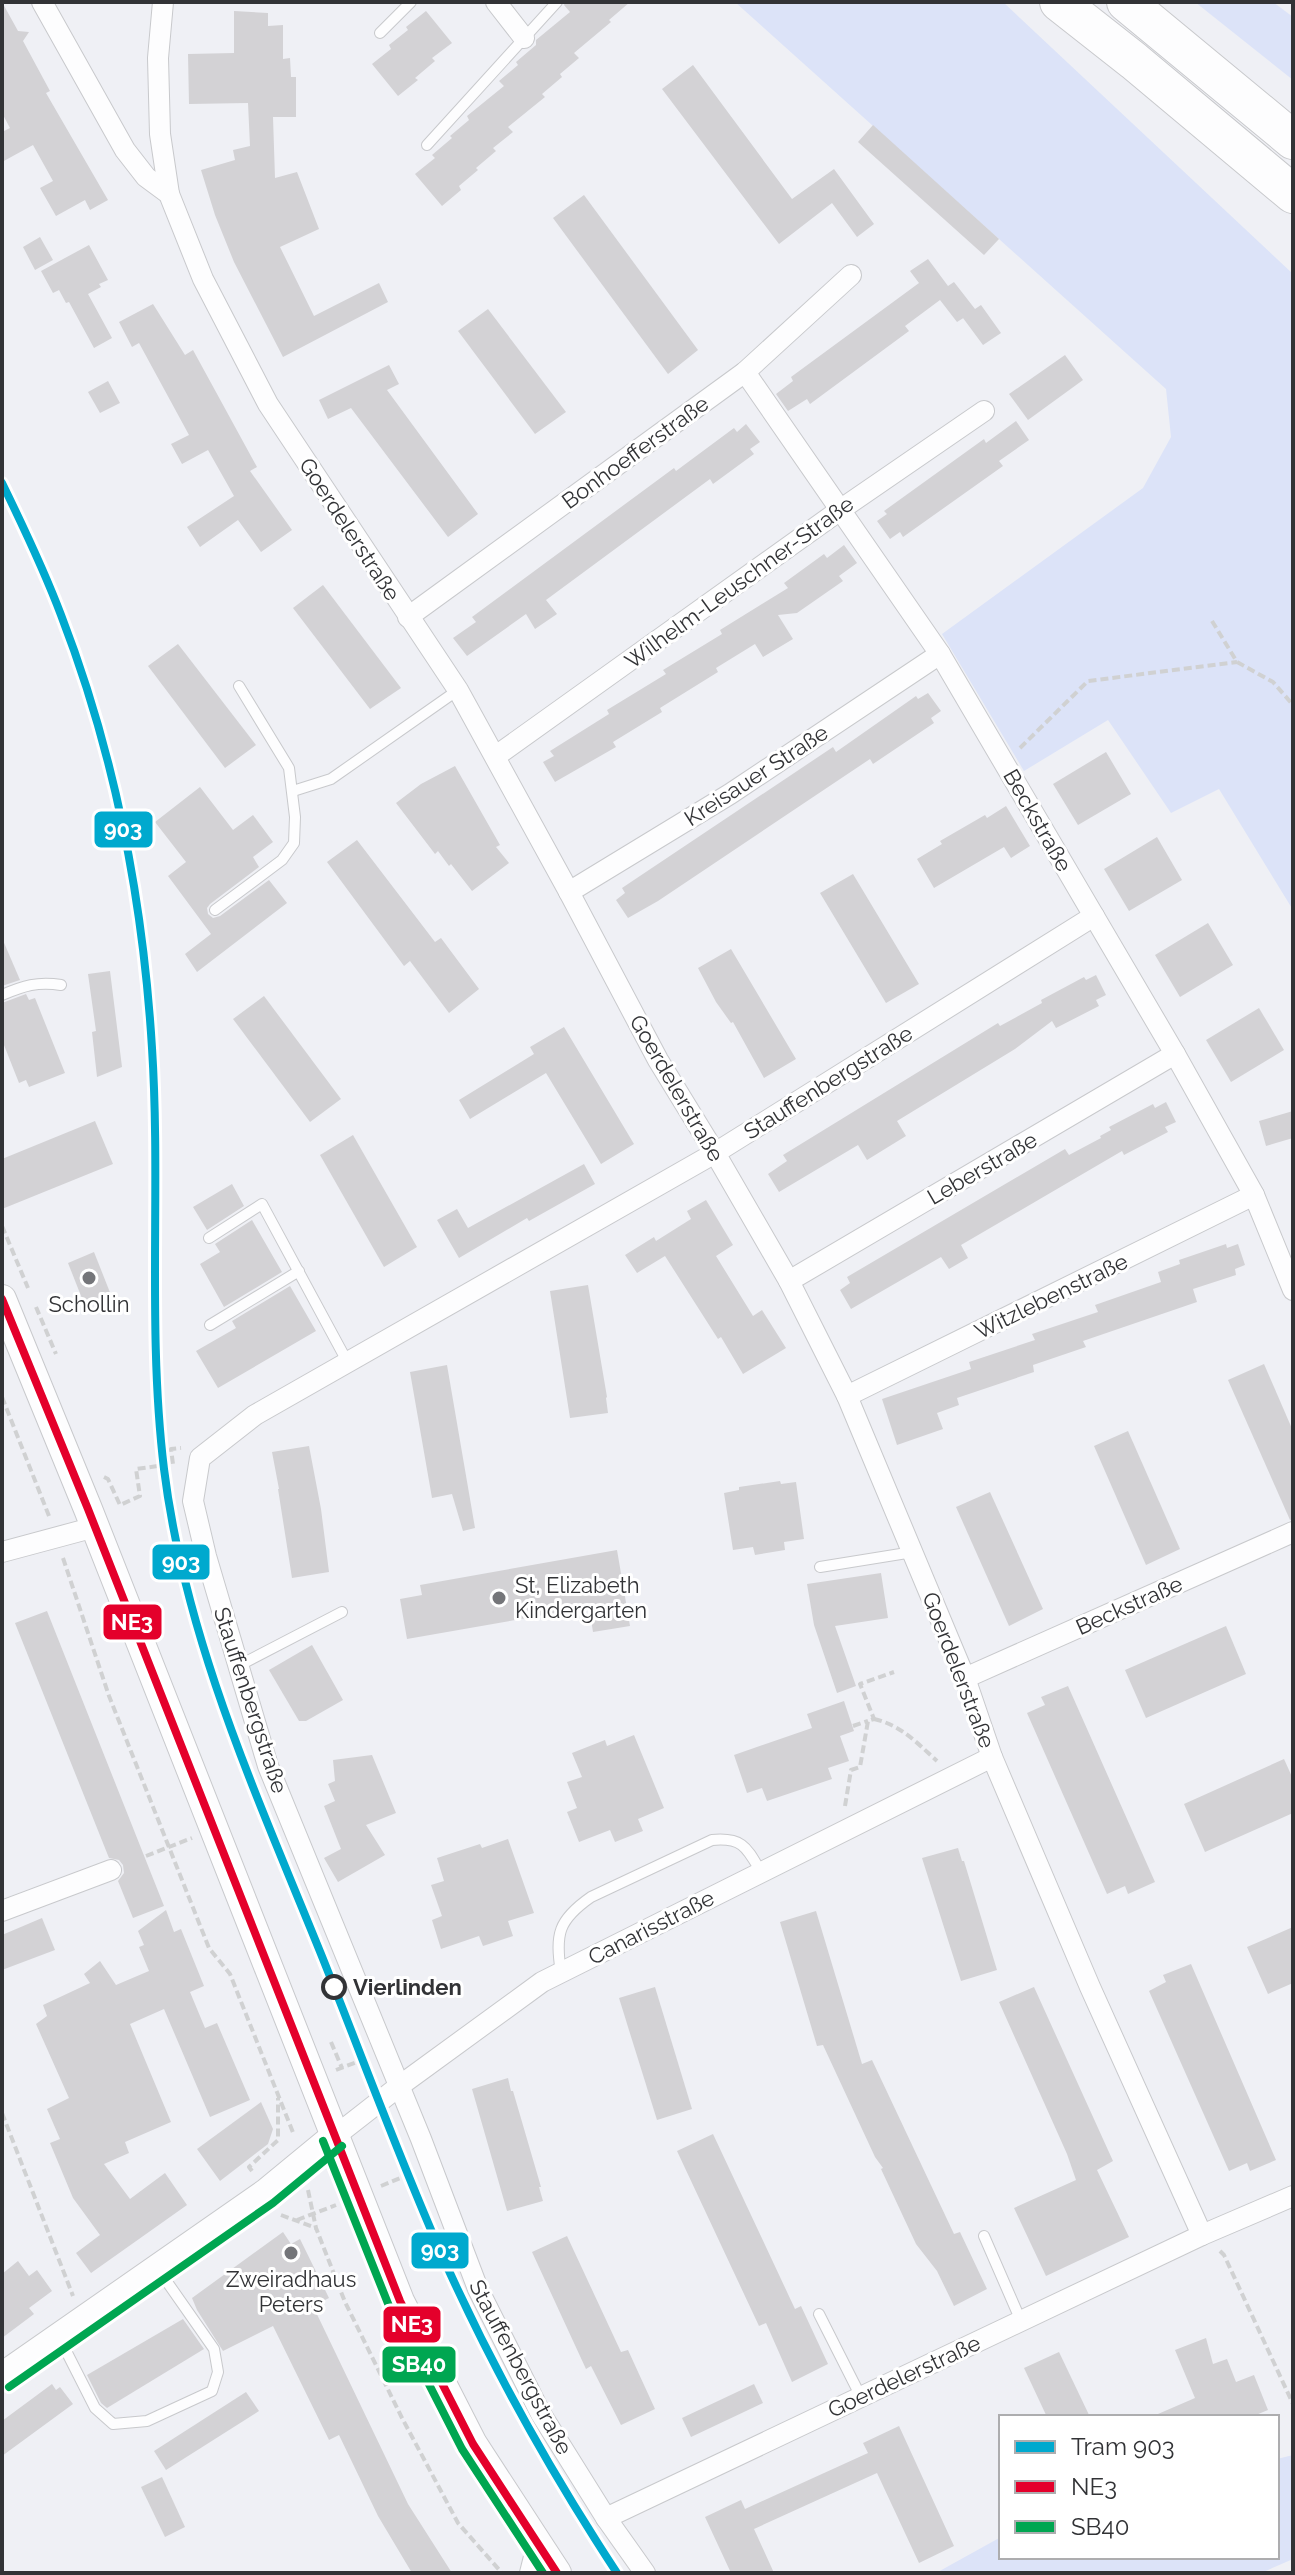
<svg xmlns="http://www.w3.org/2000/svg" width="1295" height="2575" font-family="Raleway,sans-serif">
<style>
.green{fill:#dce3f8}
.building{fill:#d3d2d5}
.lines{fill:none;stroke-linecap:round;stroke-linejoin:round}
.lane-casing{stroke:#c8c9cc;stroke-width:12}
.street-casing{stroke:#c8c9cc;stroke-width:22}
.secondary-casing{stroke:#c8c9cc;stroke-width:30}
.highway-casing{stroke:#c8c9cc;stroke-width:40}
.path{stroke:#d0d1d2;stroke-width:4;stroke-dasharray:8 4;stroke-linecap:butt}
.lane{stroke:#fdfdfe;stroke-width:10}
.street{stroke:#fdfdfe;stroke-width:20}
.secondary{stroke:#fdfdfe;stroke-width:28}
.highway{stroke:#fdfdfe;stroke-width:38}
.bus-1-casing{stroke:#fff;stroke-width:14}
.bus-2-casing{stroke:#fff;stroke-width:14}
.bus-1{stroke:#e4002b;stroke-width:8}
.bus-2{stroke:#00a651;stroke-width:8}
.tram-1-casing{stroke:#fff;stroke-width:14}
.tram-1{stroke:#00a9ce;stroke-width:8}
.poi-dot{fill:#747579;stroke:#fff;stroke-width:3}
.stop-dot{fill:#fff;stroke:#323336;stroke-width:4}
.labels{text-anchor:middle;stroke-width:6;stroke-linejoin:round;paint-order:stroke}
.street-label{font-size:22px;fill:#323336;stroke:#fff}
.poi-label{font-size:22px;fill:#323336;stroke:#fff}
.stop-label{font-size:22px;font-weight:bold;fill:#323336;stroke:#fff;text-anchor:start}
.line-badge{stroke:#fff;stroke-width:3}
.badge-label{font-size:22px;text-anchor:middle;font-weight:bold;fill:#fff}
</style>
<rect width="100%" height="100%" fill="#eff0f5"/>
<g class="green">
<path d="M735 2H1003L1293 274V910L1219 789 1171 813 1108 720 1024 771 942 634 1143 488 1171 437 1166 389Z"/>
<path d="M1195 2H1273L1293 17V80Z"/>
<path d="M1293 2455V2559L1261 2573H936L1001 2537V2557H1277V2459Z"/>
</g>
<g class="building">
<path d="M2 2 18 31 29 32 23 41 50 91 46 93 108 200 90 210 85 200 56 216 40 188 53 181 33 145 2 162V132L10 128 2 113Z"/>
<path d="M565 2H630L609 20 611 22 574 53 579 58 560 74 562 77 542 94 545 97 508 127 513 132 493 148 496 151 476 168 478 170 459 186 461 190 442 206 415 174 435 158 432 155 452 138 450 136 469 120 467 116 504 86 499 81 518 65 516 62 536 45V40L570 12 564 5Z"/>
<path d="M234 11 268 13V26L283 25V59L290 58 291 77H296V117H273L275 178 297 172 319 229 280 247 314 316 379 283 388 302 283 357 234 262 215 215 201 170 235 160 233 150 250 146 248 103 189 104 188 54 234 53Z"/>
<path d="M426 11 452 43 432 58 435 61 415 78 418 80 398 96 372 64 391 49 389 45 408 30 406 27Z"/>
<path d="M693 65 792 199 834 169 874 224 857 237 832 203 779 244 662 89Z"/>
<path d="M873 125 999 239 984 255 858 142Z"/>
<path d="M584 195 698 350 668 374 553 218Z"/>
<path d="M40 237 53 260 35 270 23 247Z"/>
<path d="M89 245 108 280 99 284 101 287 88 294 112 338 94 348 69 302 66 303 59 290 53 293 41 271Z"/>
<path d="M928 259 948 286 954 282 975 309 981 305 1001 333 983 345 963 318 965 317 957 322 940 300 905 326 909 331 810 404 807 399 788 411 776 394 793 381 791 377 919 283 910 271Z"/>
<path d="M153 304 185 355 193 350 257 467 250 471 292 530 261 552 238 520 200 547 187 527 234 496 208 450 182 464 171 444 189 435 139 343 132 347 119 322Z"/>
<path d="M488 309 566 412 535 434 458 331Z"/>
<path d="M1065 355 1083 380 1028 420 1009 394Z"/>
<path d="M389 365 399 384 387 390 478 514 448 537 351 408 328 419 319 400Z"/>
<path d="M108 381 120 403 100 413 88 392Z"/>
<path d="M1016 421 1029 440 999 461 1003 466 903 537 900 532 890 539 877 521 887 514 884 511 984 439 986 443Z"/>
<path d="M746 424 760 442 750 449 754 454 713 484 710 479 546 600 557 614 535 629 526 614 467 656 453 638 476 622 472 617 674 468 676 471 734 428 737 432Z"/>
<path d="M844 545 857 563 839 576 843 581 797 613 778 615 793 639 763 657 755 644 716 668 718 672 660 708 662 712 613 742 616 747 555 782 543 762 554 756 550 751 609 714 607 710 666 674 663 670 722 634 720 630 788 588 784 583 824 554 827 558Z"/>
<path d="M323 585 401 688 370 709 293 608Z"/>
<path d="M178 644 256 745 225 768 148 666Z"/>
<path d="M928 693 941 711 931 718 934 723 873 764 870 759 658 901 628 918 616 900 625 893 622 888 833 747 836 752 916 696 918 699Z"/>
<path d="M1106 752 1131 794 1078 825 1053 784Z"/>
<path d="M455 766 500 845 496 847 509 863 472 891 451 864 449 866 438 851 435 854 396 803 421 784Z"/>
<path d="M200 787 233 830 253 815 273 842 253 857 259 867 210 904 207 908 208 914 213 918 220 916 269 880 287 903 197 972 185 954 211 934 168 876 186 862 155 822Z"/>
<path d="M1006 806 1030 846 1011 858 1004 847 934 888 917 859 942 844 940 841 985 815 987 818Z"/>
<path d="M1157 837 1182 880 1129 911 1104 869Z"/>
<path d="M357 840 435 942 441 938 479 989 449 1013 410 961 404 966 327 862Z"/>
<path d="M853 874 919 984 886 1003 820 893Z"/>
<path d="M1208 923 1233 965 1180 997 1155 955Z"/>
<path d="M2 938 20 980 2 986Z"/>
<path d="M731 949 796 1059 764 1078 733 1022 731 1023 716 1002 698 968Z"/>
<path d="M110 971 122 1067 97 1077 92 1032 96 1031 88 974Z"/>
<path d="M1096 975 1106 995 1096 1000 1099 1006 1056 1028 1052 1021 1015 1049 897 1121 906 1136 867 1160 858 1145 779 1192 768 1174 787 1161 783 1155 998 1023 1000 1026 1042 1003 1041 1000 1084 977 1086 980Z"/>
<path d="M26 994 29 1000 35 998 65 1073 29 1087 26 1080 19 1083 2 1040V1003Z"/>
<path d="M264 996 341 1099 310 1122 233 1019Z"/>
<path d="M1259 1008 1284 1050 1231 1082 1206 1040Z"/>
<path d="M564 1027 634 1144 601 1164 546 1073 470 1119 459 1100 534 1054 530 1047Z"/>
<path d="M1166 1102 1176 1122 1165 1127 1168 1132 1124 1155 1122 1151 961 1245 968 1258 949 1269 941 1257 851 1309 840 1290 850 1283 847 1277 1065 1149 1069 1155 1101 1138 1100 1136 1111 1130 1109 1127 1153 1104 1155 1108Z"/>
<path d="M1293 1111V1138L1266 1146 1259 1121Z"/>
<path d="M95 1121 113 1164 2 1209V1159Z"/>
<path d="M353 1135 417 1247 384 1267 320 1155Z"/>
<path d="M584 1164 595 1184 529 1221 527 1218 459 1258 437 1220 457 1209 468 1228Z"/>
<path d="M232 1184 244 1206 207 1230 193 1207Z"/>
<path d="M706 1200 733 1245 716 1256 753 1316 762 1310 786 1348 743 1374 721 1337 718 1339 665 1256 637 1273 625 1255 654 1237 656 1241 691 1219 687 1211Z"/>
<path d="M252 1220 282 1272 224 1307 200 1264 220 1252 215 1244Z"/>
<path d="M1226 1244 1227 1248 1238 1244 1245 1265 1235 1269 1236 1275 1193 1289 1197 1302 1083 1341 1086 1347 1033 1365 1034 1372 957 1398 959 1405 937 1413 943 1429 897 1445 882 1399 971 1369 969 1362 1035 1340 1032 1334 1098 1312 1095 1305 1161 1282 1158 1272 1180 1264 1179 1260Z"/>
<path d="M94 1252 111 1295 85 1306 68 1263Z"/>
<path d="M588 1285 607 1397 606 1398 608 1413 570 1418 550 1291Z"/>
<path d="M290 1286 316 1331 218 1388 196 1351 236 1328 232 1321Z"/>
<path d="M1264 1364 1293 1431V1519L1290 1520 1228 1380Z"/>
<path d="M447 1365 475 1528 463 1531 452 1494 432 1498 410 1372Z"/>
<path d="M1128 1431 1180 1549 1146 1565 1094 1446Z"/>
<path d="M309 1446 321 1509 329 1572 292 1578 278 1489H279L272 1452Z"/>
<path d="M780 1481 781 1484 796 1482 804 1539 784 1542 785 1550 755 1555 753 1547 733 1550 724 1493 739 1490V1487Z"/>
<path d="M990 1492 1043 1609 1009 1626 956 1507Z"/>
<path d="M617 1550 630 1626 593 1632 589 1607 407 1639 400 1599 422 1595 420 1585Z"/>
<path d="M881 1573 888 1618 835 1626 856 1686 837 1693 814 1625 807 1584Z"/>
<path d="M47 1611 164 1906 133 1918 118 1881 124 1873 123 1865 119 1860 109 1858 15 1623Z"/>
<path d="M1226 1626 1246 1674 1146 1718 1125 1670Z"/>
<path d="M312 1645 343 1700 306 1721H299L269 1670Z"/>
<path d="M1068 1686 1155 1882 1128 1894 1125 1886 1107 1894 1027 1713 1045 1705 1041 1697Z"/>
<path d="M844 1701 854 1731 840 1736 849 1761 828 1768 832 1779 767 1801 762 1788 747 1793 734 1755 812 1728 807 1714Z"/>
<path d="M634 1735 664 1808 638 1819 643 1831 615 1842 610 1830 579 1842 567 1812 577 1808 567 1782 582 1777 572 1753 605 1740 607 1746Z"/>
<path d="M372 1755 396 1813 366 1825 385 1855 338 1882 324 1858 341 1849 324 1806 335 1801 328 1784 335 1781 333 1760Z"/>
<path d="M1284 1759 1293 1779V1813L1205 1852 1184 1804Z"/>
<path d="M508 1839 534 1913 508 1921 513 1936 483 1946 479 1936 441 1949 432 1920 442 1916 431 1885 444 1881 437 1858 480 1844 482 1848Z"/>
<path d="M958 1848 962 1861H964L997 1970 961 1981 922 1858Z"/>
<path d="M166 1910 174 1932 181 1929 204 1986 190 1992 205 2028 217 2023 250 2100 210 2117 164 2009 130 2024 171 2122 125 2142 129 2153 104 2164 130 2199 165 2173 187 2205 91 2273 76 2253 100 2235 73 2198 50 2143 60 2139 47 2109 69 2098 36 2024 47 2016 43 2005 90 1983 84 1974 100 1961 116 1985 149 1971 139 1947 144 1945 138 1931Z"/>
<path d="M816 1911 862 2064 872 2060 954 2234 960 2232 987 2289 954 2306 937 2271 916 2244 881 2169 883 2168 875 2157 823 2045 817 2046 780 1922Z"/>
<path d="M42 1918 55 1950 2 1970V1935Z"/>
<path d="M1293 1927V1983L1268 1994 1247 1947Z"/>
<path d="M1191 1964 1276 2160 1250 2171 1247 2163 1229 2171 1149 1991 1166 1982 1163 1975Z"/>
<path d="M655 1987 692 2109 657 2120 619 1998Z"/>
<path d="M1034 1987 1113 2161 1097 2170 1129 2237 1046 2276 1014 2208 1076 2180 1067 2154 999 2002Z"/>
<path d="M508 2078 511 2091H513L541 2187H539L543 2201 507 2211 472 2089Z"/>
<path d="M261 2102 273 2129 268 2144 220 2181 197 2149Z"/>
<path d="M713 2134 795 2309 801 2306 828 2364 792 2382 766 2323 759 2326 677 2151Z"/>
<path d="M283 2232 291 2244 300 2239 329 2298 313 2306 408 2504 452 2573H412L378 2516 339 2435 329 2440 273 2326 223 2351 197 2310 192 2298Z"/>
<path d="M567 2236 621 2352 628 2350 655 2409 621 2425 591 2366 586 2369 532 2252Z"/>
<path d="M18 2261 29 2276 37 2270 52 2291 29 2308 34 2314 2 2338V2274Z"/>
<path d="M183 2319 204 2349 107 2408 101 2403 87 2375Z"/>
<path d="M1206 2338 1213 2364 1227 2359 1236 2382 1254 2375 1268 2410 1251 2417H1151L1195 2398 1175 2350Z"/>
<path d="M1059 2352 1090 2417H1047L1024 2368Z"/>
<path d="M52 2384 56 2390 60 2387 73 2404 2 2456V2421Z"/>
<path d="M754 2384 763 2403 691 2437 682 2418Z"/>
<path d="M246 2392 259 2411 166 2470 154 2451Z"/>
<path d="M899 2426 954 2546 919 2563 877 2473 754 2529 774 2573H731L705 2517 741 2500 745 2509 868 2453 863 2443Z"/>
<path d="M162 2477 185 2527 165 2537 141 2487Z"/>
</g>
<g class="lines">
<g class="lane-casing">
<g id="lane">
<path d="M380 33 411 2"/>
<path d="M427 145 557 2"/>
<path d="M293 791 331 779 458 690"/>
<path d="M215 910 282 860 294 843 295 817 289 768 239 686"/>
<path d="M2 995C23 986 38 981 61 985"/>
<path d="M209 1238 262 1204 348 1363"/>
<path d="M210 1325 299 1271"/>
<path d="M820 1567 913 1552"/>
<path d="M238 1666 342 1612"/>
<path d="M561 1973C555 1934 558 1920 591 1897L712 1840C743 1837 747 1848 761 1872"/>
<path d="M984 2236 1021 2321"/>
<path d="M819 2314 861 2397"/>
<path d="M60 2339 95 2408 113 2424 147 2421 212 2391 218 2372 214 2349 158 2269"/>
</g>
</g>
<g class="street-casing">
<g id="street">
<path d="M42 2 125 150 146 177 169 194 203 279 268 404 458 690 569 892 658 1060 715 1153 789 1281 847 1396 965 1678 992 1757 1090 1987 1202 2235 606 2518"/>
<path d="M163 2 158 58 160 134 169 194"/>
<path d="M496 2 524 38"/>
<path d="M745 372 940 654 1175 1054 1254 1195 1293 1290"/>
<path d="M408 617 745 372 851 275"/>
<path d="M496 756 840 510 984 411"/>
<path d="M569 892 730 794 940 654"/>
<path d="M789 1281 1175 1054"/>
<path d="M847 1396 1254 1195"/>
<path d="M2 1552 95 1527"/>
<path d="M965 1678 1293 1532"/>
<path d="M2 1911 111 1870"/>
<path d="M334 2137 398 2087 542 1982 992 1757"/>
<path d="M1202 2235 1293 2196"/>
<path d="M530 2573 537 2545"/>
<path d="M645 2573 606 2518 541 2414 478 2289 421 2139 268 1766 206 1556 193 1501 200 1458 255 1415 715 1153 1094 916"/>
</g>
</g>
<g class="secondary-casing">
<g id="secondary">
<path d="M2 1299 88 1509 400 2301 473 2444 557 2573"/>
<path d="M2 2377 266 2193 334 2137"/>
</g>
</g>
<g class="highway-casing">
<g id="highway">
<path d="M1059 2 1134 61 1293 194"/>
<path d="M1126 2 1293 140"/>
</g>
</g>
<g class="path">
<path d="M1212 621 1237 662 1273 682 1293 705"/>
<path d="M1020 748 1088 681 1237 662"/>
<path d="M2 1226 28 1288"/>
<path d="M36 1307 56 1354"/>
<path d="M2 1397 49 1516"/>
<path d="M104 1477 108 1479 120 1505 140 1496 136 1469 173 1464 171 1449 181 1448"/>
<path d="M63 1558 109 1696 209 1948 230 1974 294 2135"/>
<path d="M874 1719C901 1725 917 1743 937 1761"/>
<path d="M853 1726 868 1721"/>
<path d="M845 1806 851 1770 860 1767 868 1721 874 1719 860 1684 894 1672"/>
<path d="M146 1856 192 1838"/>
<path d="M331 2042 342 2068"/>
<path d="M336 2070 365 2059"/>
<path d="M2 2113 73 2296"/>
<path d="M252 2171 249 2167 278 2140V2098"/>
<path d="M381 2186 410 2174"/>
<path d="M308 2190 316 2228 345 2302 402 2418 458 2523 502 2573"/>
<path d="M281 2215 316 2228"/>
<path d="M297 2220 336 2205"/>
<path d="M1220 2251 1224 2255 1293 2404"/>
</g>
<use href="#lane" class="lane"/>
<use href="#street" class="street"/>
<use href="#secondary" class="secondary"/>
<use href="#highway" class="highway"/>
<g class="bus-1-casing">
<path id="bus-1" d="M2 1299 88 1509 400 2301 473 2444 557 2573"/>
</g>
<g class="bus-2-casing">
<g id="bus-2">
<path d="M323 2141 389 2306 462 2449 543 2573"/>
<path d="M9 2387 273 2203 342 2146"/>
</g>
</g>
<use href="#bus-1" class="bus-1"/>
<use href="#bus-2" class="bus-2"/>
<g class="tram-1-casing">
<path id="tram-1" d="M2 483C23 526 44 570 61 615 114 752 143 901 152 1048 161 1188 147 1329 164 1469 185 1639 257 1796 321 1954 362 2056 400 2161 445 2262 494 2371 552 2474 617 2573"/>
</g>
<use href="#tram-1" class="tram-1"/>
</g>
<g class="poi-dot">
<circle cx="89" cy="1278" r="8"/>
<circle cx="499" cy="1598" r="8"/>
<circle cx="291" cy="2253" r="8"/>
</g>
<circle class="stop-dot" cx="334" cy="1987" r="11"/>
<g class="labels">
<g class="street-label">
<text transform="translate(635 452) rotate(-36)" y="8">Bonhoefferstraße</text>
<text transform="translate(350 529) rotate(57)" y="8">Goerdelerstraße</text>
<text transform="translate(739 582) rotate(-36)" y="8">Wilhelm-Leuschner-Straße</text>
<text transform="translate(756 775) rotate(-33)" y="8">Kreisauer Straße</text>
<text transform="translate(1038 820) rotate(60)" y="8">Beckstraße</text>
<text transform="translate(828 1082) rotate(-32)" y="8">Stauffenbergstraße</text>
<text transform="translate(677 1088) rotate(60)" y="8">Goerdelerstraße</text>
<text transform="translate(982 1168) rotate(-30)" y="8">Leberstraße</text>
<text transform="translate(1051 1296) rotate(-26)" y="8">Witzlebenstraße</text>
<text transform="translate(1129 1605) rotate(-24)" y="8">Beckstraße</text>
<text transform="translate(959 1670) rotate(69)" y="8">Goerdelerstraße</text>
<text transform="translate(251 1700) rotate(72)" y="8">Stauffenbergstraße</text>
<text transform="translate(651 1927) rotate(-27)" y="8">Canarisstraße</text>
<text transform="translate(521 2367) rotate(62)" y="8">Stauffenbergstraße</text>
<text transform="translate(904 2376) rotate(-25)" y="8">Goerdelerstraße</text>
</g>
<g class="poi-label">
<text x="89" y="1312">Schollin</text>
<text x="515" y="1593" text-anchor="start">St, Elizabeth<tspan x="515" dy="25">Kindergarten</tspan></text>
<text x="291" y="2287">Zweiradhaus<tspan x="291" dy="25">Peters</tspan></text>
</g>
<g class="stop-label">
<text x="353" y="1995">Vierlinden</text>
</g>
</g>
<g class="line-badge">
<rect x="93" y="810" width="61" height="39" rx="8" fill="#00a9ce"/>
<rect x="151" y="1543" width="60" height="38" rx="8" fill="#00a9ce"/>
<rect x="102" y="1603" width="61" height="38" rx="8" fill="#e4002b"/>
<rect x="410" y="2231" width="60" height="39" rx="8" fill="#00a9ce"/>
<rect x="382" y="2305" width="60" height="39" rx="8" fill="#e4002b"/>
<rect x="381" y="2345" width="76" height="39" rx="8" fill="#00a651"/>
</g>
<g class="badge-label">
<text x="123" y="837">903</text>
<text x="181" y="1570">903</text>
<text x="132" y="1630">NE3</text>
<text x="440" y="2258">903</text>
<text x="412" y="2332">NE3</text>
<text x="419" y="2372">SB40</text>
</g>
<rect width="1295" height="2575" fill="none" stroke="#323336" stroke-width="8"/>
<rect x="999" y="2415" width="280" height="144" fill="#ffffff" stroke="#adadaf" stroke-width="2"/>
<rect x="1015" y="2441" width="40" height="12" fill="#00a9ce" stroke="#adadaf" stroke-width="2"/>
<text x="1071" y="2455" font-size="24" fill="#323336">Tram 903</text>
<rect x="1015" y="2481" width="40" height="12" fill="#e4002b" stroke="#adadaf" stroke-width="2"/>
<text x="1071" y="2495" font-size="24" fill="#323336">NE3</text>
<rect x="1015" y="2521" width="40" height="12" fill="#00a651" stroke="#adadaf" stroke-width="2"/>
<text x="1071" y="2535" font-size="24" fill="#323336">SB40</text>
</svg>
